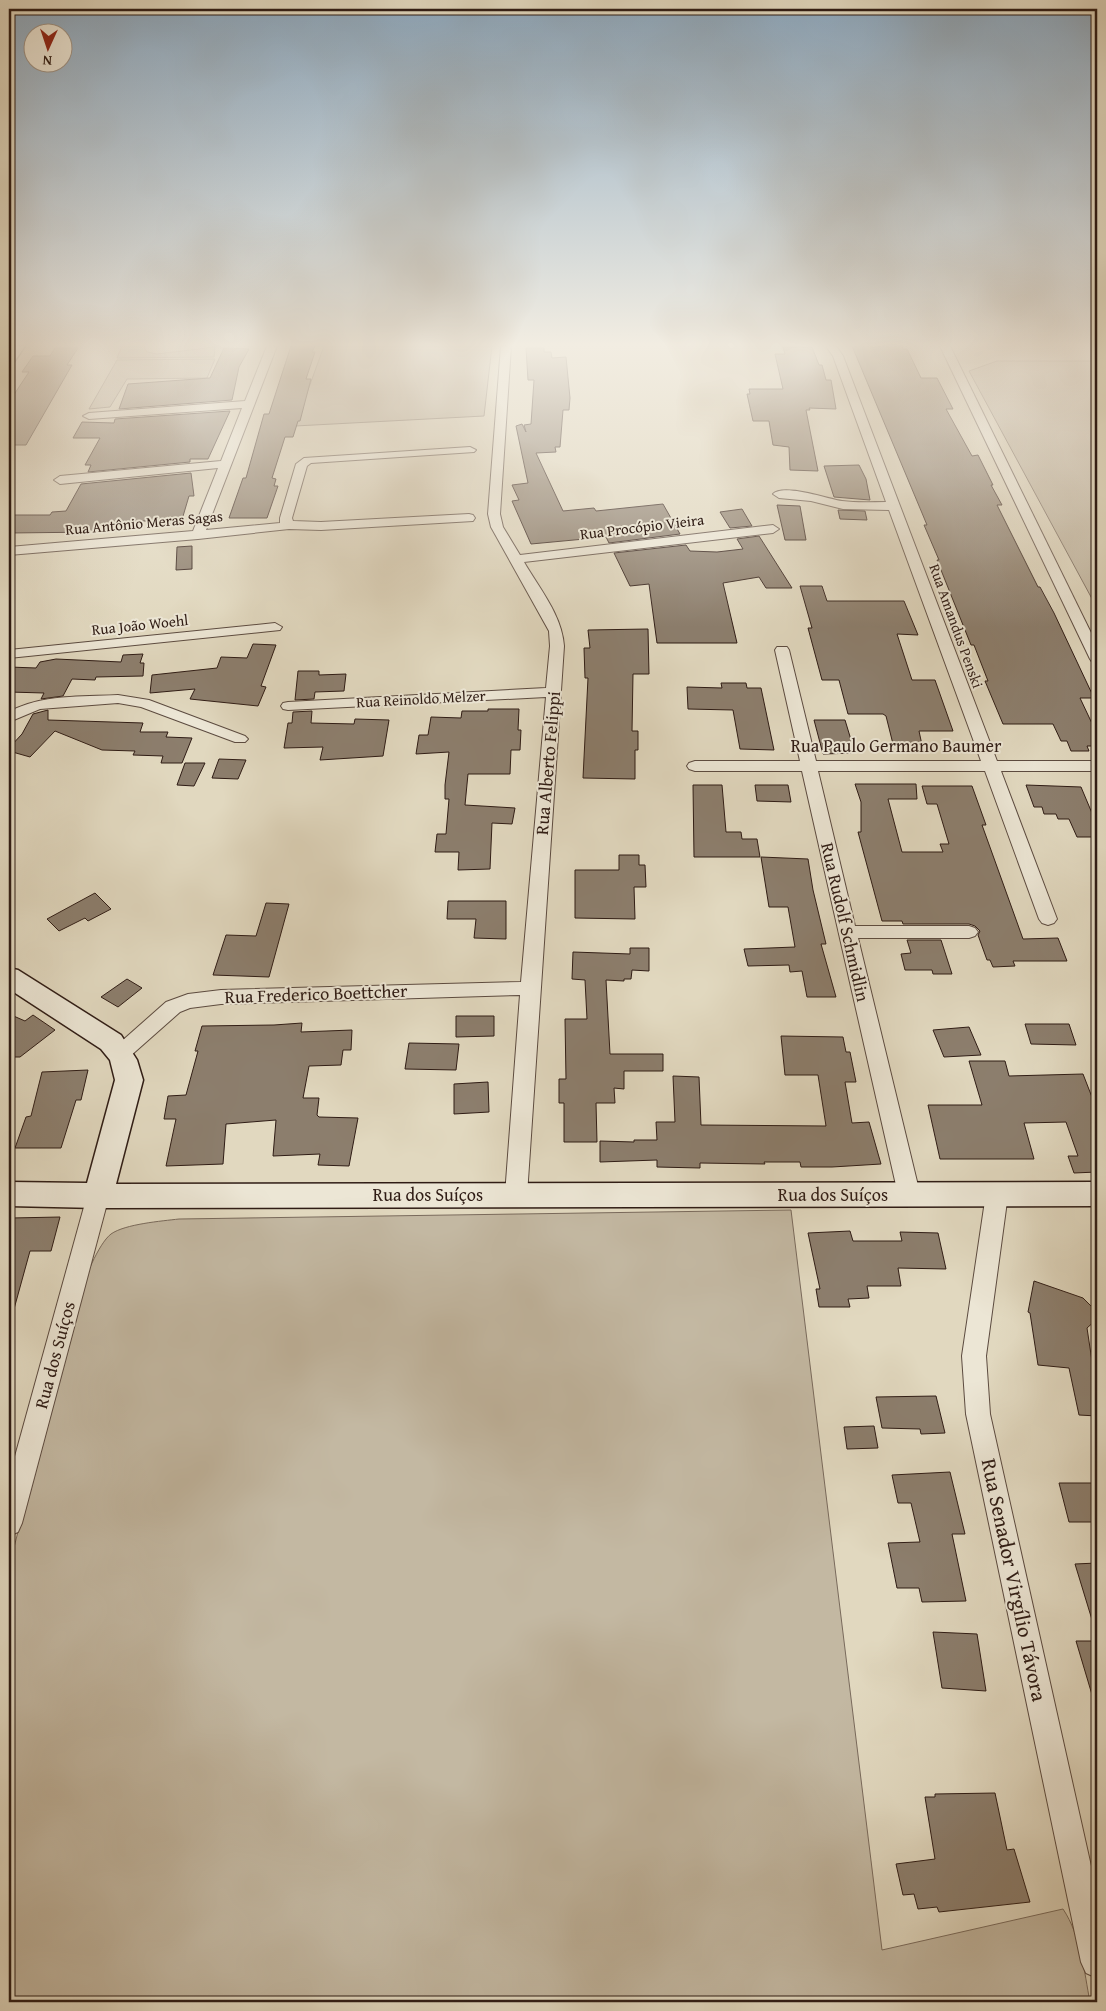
<svg xmlns="http://www.w3.org/2000/svg" width="1106" height="2011" font-family="'Gentium Book Plus',serif">
<style>
.green{fill:#c3b8a2;stroke:#796a5c}
.building{fill:#8c7e6d;stroke:#2f1c15}
.lines{fill:none;stroke-linecap:round;stroke-linejoin:round}
.street-casing{stroke:#5c4b40;stroke-width:2}
.secondary-casing{stroke:#2f1c15;stroke-width:3}
.street{fill:#ece6d5;fill-rule:evenodd}
.secondary{fill:#ece6d5;fill-rule:evenodd}
.labels{text-anchor:middle;stroke-width:4;stroke-linejoin:round;paint-order:stroke}
.far-street-label{font-size:15px;fill:#2f1c15;stroke:#ece6d5}
.street-label{font-size:18px;fill:#2f1c15;stroke:#ece6d5}
.near-street-label{font-size:21px;fill:#2f1c15;stroke:#ece6d5}
</style>
<rect width="100%" height="100%" fill="#e1d8bf"/>
<filter id="stains"><feTurbulence type="fractalNoise" baseFrequency=".004" numOctaves="4"/><feColorMatrix values="0 0 0 0 .2 0 0 0 0 .09 0 0 0 0 .02 0 0 0 .5 -.17"/></filter>
<radialGradient id="worn" r=".72"><stop offset=".6" stop-color="#630" stop-opacity="0"/><stop offset="1" stop-color="#630" stop-opacity=".3"/></radialGradient>
<g class="green">
<path d="M122 346H143L147 352 157 354 215 347 214 357 117 358Z"/>
<path d="M324 346H492L484 416 295 426Z"/>
<path d="M215 359 207 378 127 379 110 407 89 409 117 360Z"/>
<path d="M997 361H1097V608L969 371Z"/>
<path d="M791 1210 882 1950 1063 1909C1081 1936 1084 1971 1090 2002H9V1567L78 1297C84 1281 98 1244 111 1234 125 1224 162 1221 179 1219Z"/>
</g>
<g class="building">
<path d="M291 346H315L312 352H315L306 379H311L300 421H298L293 437H285L272 478 276 479 274 486H278L267 518H229L243 478H246L264 414H269Z"/>
<path d="M852 346H902L903 349H907L921 378H937L953 409H946L972 456 978 455 993 485H991L1002 505H997L1038 587H1040L1054 613 1094 698H1080L1097 734V746H1087L1089 751H1071L1067 741H1061L1053 724H1003L985 681H988L974 645H971L937 560H939L924 525H927L922 513Z"/>
<path d="M783 347H812L819 365H822L826 380H831L836 409 809 408 810 410H806L818 471 790 470 789 447 773 445 769 421H753L747 394H750L749 389H783L775 354H785Z"/>
<path d="M55 348H78L67 365H72L26 445H9V402L29 372H22L33 356H50Z"/>
<path d="M224 348 249 349 239 367 232 400 119 409 128 384 210 378Z"/>
<path d="M526 348H544V352H551L552 358 566 357 570 398 569 410H563L560 447H555L556 452 536 453 563 511 594 508 596 511 663 504 680 534 609 543 606 537 531 544 512 501 519 500 512 485 528 483 516 426 522 424 526 432 524 425 531 424 534 380H528Z"/>
<path d="M230 411 208 459H190V462L88 472 91 465H85L100 438H73L82 422 114 423 115 419Z"/>
<path d="M859 465 866 479 870 500 834 497 824 466Z"/>
<path d="M191 473 194 496H189L181 523 164 524 165 521H132L128 530 98 532 9 533V515H50L52 512 66 511 81 484Z"/>
<path d="M777 505 800 506 806 540H785Z"/>
<path d="M742 509 752 526 730 528 720 512Z"/>
<path d="M838 510 865 511 867 520 840 519Z"/>
<path d="M759 536 792 588H766L759 577 723 583 737 643H657L649 584 630 586 614 553 686 545 690 551 717 552 743 549 737 539Z"/>
<path d="M192 546V569L176 570 177 547Z"/>
<path d="M800 586H822L827 601H904L918 635 897 634 912 680H935L953 731H919L922 745 893 744 886 716 883 714H848L839 680H822L808 628H812Z"/>
<path d="M648 629 649 674H633L632 731H638V750H635V779L583 778 588 678H585L584 648H590L588 630Z"/>
<path d="M253 644 276 645 261 686 266 687 258 706 190 699 195 689 150 693 152 675 217 668 221 657 247 658Z"/>
<path d="M143 654 140 663H144L143 676 96 677 95 680 72 679 63 696 41 699 44 693 9 692V667L36 668 40 662 56 659 121 662 123 655Z"/>
<path d="M298 671H319V675L346 674 344 691 315 692 314 699 295 700Z"/>
<path d="M721 683H746L747 688H761L774 750 740 749 733 710 688 709 687 687 722 688Z"/>
<path d="M488 709H519L518 730H521L520 750H511L510 774H468L465 805 515 808 512 824 492 823 490 869 458 870 459 852H435L437 834H446L449 799H445V785L449 752 416 754 419 735H428L431 717 461 718 462 711H488Z"/>
<path d="M48 710V720L143 723 140 732H168L166 737 192 738 182 763H161L163 756 133 755 135 751 102 750 55 731 30 757 9 751V748L22 734 33 714Z"/>
<path d="M312 711 311 723 354 724 355 719 389 720 383 756 320 760 323 747 284 748 288 723H292L293 712Z"/>
<path d="M814 720H845L855 753 823 754Z"/>
<path d="M219 759 246 760 238 779 212 778Z"/>
<path d="M185 763H205L194 786 177 785Z"/>
<path d="M855 784H916L917 799H888L902 852H943L940 844H949L937 804H927L922 786H972L986 825H982L1023 939 1058 938 1067 961H1013L1015 966 993 967 990 960H987L978 935 980 931 975 926 969 924H903L902 921H882L858 832H861V802Z"/>
<path d="M693 785H722L726 832H741L742 839H757L760 857H694Z"/>
<path d="M755 785H788L791 802 757 801Z"/>
<path d="M1026 785 1081 787 1097 825V837H1077L1069 819H1058L1056 814H1044L1042 807H1034Z"/>
<path d="M619 855H639V865H645L646 887H634L635 919 575 918V870H619Z"/>
<path d="M761 857 808 859 813 890 826 944H821L836 997H807L802 971 790 972 789 965 748 966 744 949 795 947 788 907H769Z"/>
<path d="M95 893 111 909 88 921 85 918 59 931 47 919Z"/>
<path d="M448 901H506V939L474 938 476 919H447Z"/>
<path d="M266 903 289 904 269 977 213 975 226 935 256 936Z"/>
<path d="M907 940H941L952 974H933L932 970H905L901 954 911 953Z"/>
<path d="M630 948H649V971L632 970 631 979H624V981L606 980 610 1054H663V1071H624V1089L614 1088 615 1103H596L597 1142H564V1103H559V1079H566L565 1019H587L585 980 572 979 573 952 630 954Z"/>
<path d="M127 979 142 988 118 1007 101 997Z"/>
<path d="M9 1014 25 1021 33 1015 55 1030 20 1057H9Z"/>
<path d="M456 1016H494V1036L456 1037Z"/>
<path d="M302 1023 301 1032 352 1030 351 1050H343L341 1065 309 1066 303 1098H319L317 1115 319 1117 358 1118 349 1166 318 1165 320 1154 273 1156 276 1120 226 1124 223 1164 166 1166 176 1119H164L168 1096 186 1095 198 1051H195L202 1026 274 1025Z"/>
<path d="M1025 1024H1069L1076 1045 1031 1044Z"/>
<path d="M969 1027 981 1055 944 1057 933 1030Z"/>
<path d="M781 1036 843 1037 846 1052H850L856 1082H845L852 1123 869 1122 881 1164 832 1167H801L800 1162H764L765 1164 700 1163V1168L657 1167V1160L600 1162V1141L634 1142V1140H657L656 1122H675L673 1076 699 1077 701 1125 826 1126 818 1075H785Z"/>
<path d="M409 1043 459 1044 456 1070 405 1069Z"/>
<path d="M969 1061H1005L1009 1076 1083 1074 1097 1110V1172L1074 1173 1068 1156H1078L1066 1122 1024 1123 1034 1159H940L928 1105H982Z"/>
<path d="M88 1070 81 1100H76L61 1148H15L26 1117 31 1116 42 1072Z"/>
<path d="M488 1082 489 1112 454 1114V1084Z"/>
<path d="M60 1217 51 1251H30L14 1309 9 1308V1227L11 1218Z"/>
<path d="M850 1231 853 1241H902L900 1232 938 1233 946 1269 898 1268 901 1286H867L869 1298 848 1299 850 1307H819L816 1289H820L808 1233Z"/>
<path d="M1034 1281 1083 1298 1097 1312V1319L1087 1328 1095 1381H1097V1416L1079 1415 1069 1368 1038 1365 1030 1313 1028 1312Z"/>
<path d="M936 1396 945 1433 921 1434 920 1429 882 1428 876 1397Z"/>
<path d="M874 1426 878 1448 847 1449 844 1427Z"/>
<path d="M950 1472 965 1534H952L966 1601 922 1602 919 1588H897L888 1543 920 1542 911 1503H898L892 1475Z"/>
<path d="M1059 1483H1097V1522H1069Z"/>
<path d="M1097 1563V1623H1093L1075 1564Z"/>
<path d="M933 1632 977 1634 986 1691 942 1688Z"/>
<path d="M1076 1641H1097V1697L1093 1698Z"/>
<path d="M995 1793 1007 1850 1014 1849 1030 1902 939 1912 937 1907 918 1909 914 1894 903 1895 896 1864 935 1859 925 1797H935V1794Z"/>
</g>
<g class="lines">
<g class="street-casing">
<g id="street">
<path d="M267 346H277L206 530 280 523V518L296 464 304 458 470 447 476 450 474 452 311 463 307 466 292 518 293 521 321 522 469 514 473 515 475 518 473 521 321 530 289 529 198 539 9 555V547L193 531 218 468 60 484 54 480 60 476 221 461 242 408 89 419 83 416 89 413 245 401Z"/>
<path d="M501 346H511L500 514 503 527 520 555 773 525 779 529 773 533 524 562C539 588 562 615 564 646L527 1195 523 1201 516 1204 509 1201 505 1195 520 995 221 1004 190 1008 180 1012 128 1058 121 1060 114 1058 111 1053 114 1048 166 1002 188 994 221 990 521 982 546 697 288 710 283 709 281 706 283 703 288 702 546 688 550 646 549 631 491 527 488 514Z"/>
<path d="M826 346H836L843 356 997 761H1097V771H1001L1057 919 1054 923 1048 925 1042 923 1039 919 985 771H818L855 926H969L975 928 978 932 975 936 969 938H858L920 1194 916 1200 909 1203 902 1200 898 1194 802 771H695L689 769 687 766 689 763 695 761H800L775 650 777 647H787L789 650 816 761H981L889 510 843 509 811 501 779 498 773 494C783 483 828 499 842 501 857 503 872 502 886 502L833 356Z"/>
<path d="M940 346H950L1097 645V663L1092 662 1090 659Z"/>
<path d="M275 623 282 627 280 630 9 658V650Z"/>
<path d="M118 695 149 700 245 736 248 739 245 742H235L141 707 118 703 40 709 9 722V712C41 694 82 697 118 695Z"/>
<path d="M997 1185 1004 1188 1008 1194 986 1356 990 1414 1097 1893V1978L1086 1973 1081 1962 966 1414 962 1356 986 1194 990 1188Z"/>
<path d="M98 1187 106 1190 109 1196 22 1523 18 1532 9 1536V1478L87 1196 90 1190Z"/>
</g>
</g>
<g class="secondary-casing">
<g id="secondary">
<path d="M11 346H25L14 362 9 363V349Z"/>
<path d="M9 968 18 970 121 1035 137 1060 143 1080 116 1184 1097 1182V1206L98 1208 9 1206V1182L87 1183 115 1080 110 1060 101 1049 9 989Z"/>
</g>
</g>
<use href="#street" class="street"/>
<use href="#secondary" class="secondary"/>
</g>
<linearGradient id="sky" x2="0" y2="1"><stop stop-color="#8da9c0"/><stop offset="0.55" stop-color="#f2ede2"/><stop offset="1" stop-color="#f2ede2" stop-opacity="0"/></linearGradient>
<rect width="1106" height="627" fill="url(#sky)"/>
<g class="labels">
<g class="far-street-label">
<text transform="translate(144 523) rotate(-5)" y="5">Rua Antônio Meras Sagas</text>
<text transform="translate(642 527) rotate(-7)" y="5">Rua Procópio Vieira</text>
<text transform="translate(140 625) rotate(-6)" y="5">Rua João Woehl</text>
<text transform="translate(956 626) rotate(70)" y="5">Rua Amandus Penski</text>
<text transform="translate(421 699) rotate(-3)" y="5">Rua Reinoldo Melzer</text>
</g>
<g class="street-label">
<text x="896" y="752">Rua Paulo Germano Baumer</text>
<text transform="translate(548 763) rotate(-85)" y="6">Rua Alberto Felippi</text>
<text transform="translate(845 922) rotate(77)" y="6">Rua Rudolf Schmidlin</text>
<text transform="translate(316 994) rotate(-2)" y="6">Rua Frederico Boettcher</text>
<text x="428" y="1201">Rua dos Suíços</text>
<text x="833" y="1201">Rua dos Suíços</text>
<text transform="translate(55 1355) rotate(-75)" y="6">Rua dos Suíços</text>
</g>
<g class="near-street-label">
<text transform="translate(1014 1580) rotate(78)" y="7">Rua Senador Virgílio Távora</text>
</g>
</g>
<rect width="1106" height="2011" fill="none" stroke="#e1d8bf" stroke-width="30"/>
<rect x="10" y="10" width="1086" height="1991" fill="none" stroke="#2f1c15" stroke-width="2.5"/>
<rect x="15" y="15" width="1076" height="1981" fill="none" stroke="#2f1c15"/>
<g transform="translate(48 48) rotate(183)"><circle r="24" fill="#ece6d5" stroke="#a09588"/>
<path d="M0-4L9 19L0 12L-9 19Z" fill="#8f2418"/>
<text y="-8" font-size="14" font-weight="bold" text-anchor="middle" fill="#2f1c15">N</text>
</g>
<rect width="100%" height="100%" filter="url(#stains)"/>
<rect width="100%" height="100%" fill="url(#worn)"/>
</svg>
